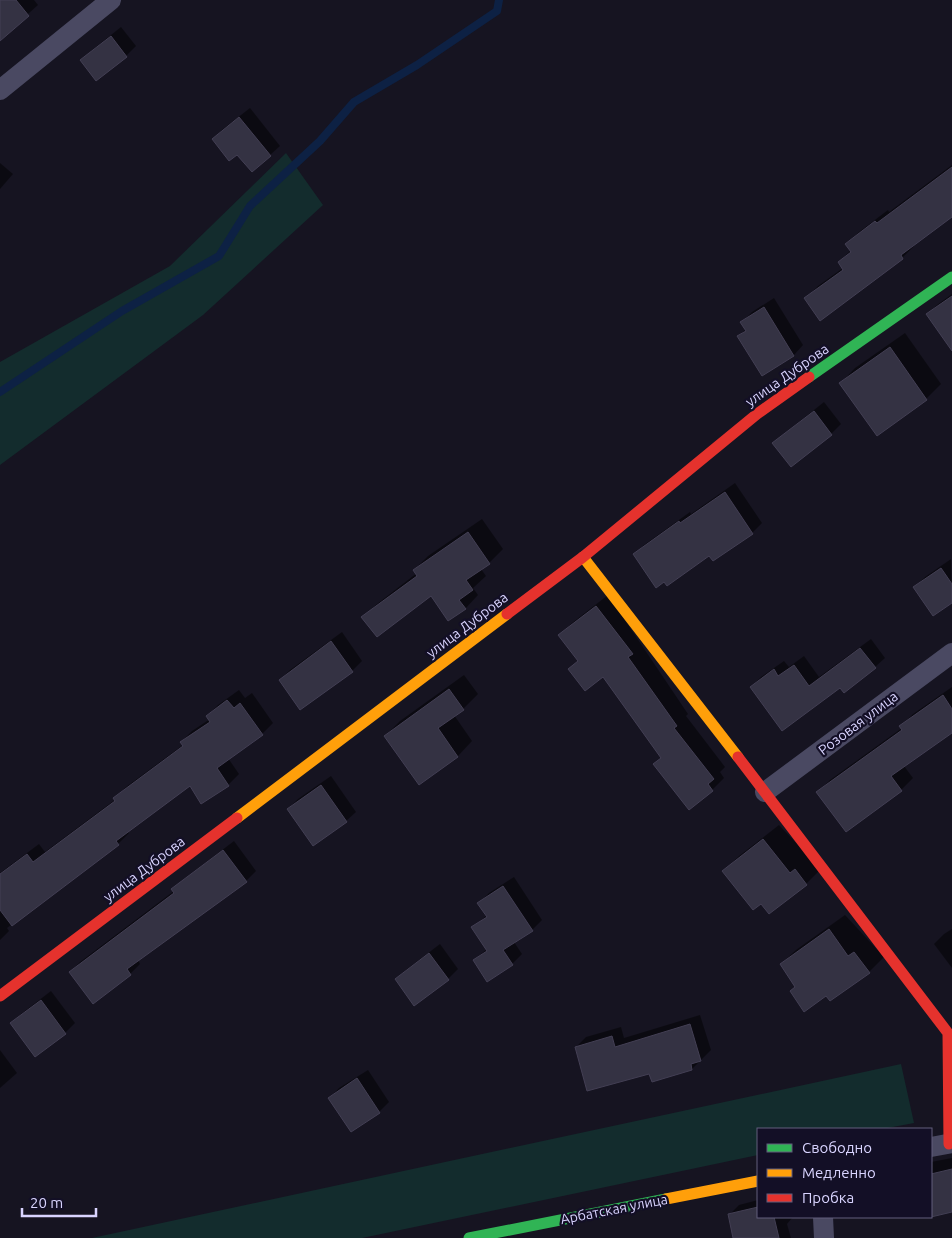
<svg xmlns="http://www.w3.org/2000/svg" width="952" height="1238" font-family="Ubuntu,sans-serif">
<style>
.green{fill:#132c2d}
.shadow{fill:#0007}
.lines{fill:none;stroke-linecap:round;stroke-linejoin:round}
.stream{stroke:#0d2144;stroke-width:8}
.building{fill:#343243;stroke:#433f54}
.street{stroke:#4a4962;stroke-width:20}
.fast{stroke:#30b455;stroke-width:11}
.slow{stroke:#ff9f0a;stroke-width:11}
.jam{stroke:#e5322d;stroke-width:11}
.labels{text-anchor:middle;stroke-width:4.5;stroke-linejoin:round;paint-order:stroke}
.street-label{font-size:14px;fill:#d9d4ff;stroke:#130f26}
</style>
<rect width="100%" height="100%" fill="#161421"/>
<g class="green">
<path d="M286 153 323 205 203 315 0 465V362L170 266Z"/>
<path d="M901 1064 914 1123 882 1129H758V1155L362 1238H92Z"/>
</g>
<g class="shadow">
<path d="M0 0H34L38 5 0 39Z"/>
<path d="M121 27 136 46 126 56 96 80 82 61 91 51Z"/>
<path d="M250 108 280 146 270 155 237 153 213 139 223 129Z"/>
<path d="M0 163 13 174 0 189Z"/>
<path d="M952 165V215L913 244 914 246 902 258 806 298 818 286 843 268 839 262 851 250 847 244 859 232 888 210 889 212Z"/>
<path d="M952 294V348L927 315 937 305Z"/>
<path d="M774 298 803 345 794 355 763 374 739 336 746 329 742 322 752 312Z"/>
<path d="M905 333 941 384 926 399 877 434 841 383 855 368Z"/>
<path d="M824 402 841 424 831 434 791 465 774 443 784 434Z"/>
<path d="M735 483 762 523 752 533 710 554 665 581 634 555 644 545 690 512 691 514Z"/>
<path d="M482 519 503 549 489 563 481 569 486 576 473 588 478 595 465 609 431 594 363 617 377 604 417 573 414 570 428 556Z"/>
<path d="M951 559 952 601 915 587 925 577Z"/>
<path d="M608 595 688 714 686 716 725 767 720 772 724 778 712 790 655 764 661 757 604 675 570 669 579 660 560 635 572 623Z"/>
<path d="M342 632 362 661 352 671 301 708 280 680 290 670Z"/>
<path d="M871 639 885 658 875 667 840 686 751 687 761 677 784 661 789 667 804 656 819 677Z"/>
<path d="M464 675 478 694 463 709 454 715 472 741 458 756 419 783 385 736 400 721Z"/>
<path d="M952 687V731L904 766 913 778 901 790 818 792 830 780 902 728 901 726 913 714Z"/>
<path d="M239 690 245 698 252 693 273 723 262 734 228 758 239 774 228 785H190L127 831 129 833 118 844 7 928 9 931 0 940V873L39 844 45 852 116 799 115 798 126 787 183 745 181 742 192 731 210 719 207 716 218 705Z"/>
<path d="M331 776 356 812 346 821 288 809 298 799Z"/>
<path d="M779 825 821 869 806 884 762 902 724 871 739 856Z"/>
<path d="M234 841 256 871 246 881 138 960 140 964 130 974 93 1002 70 972 80 962 174 891 173 889 183 880Z"/>
<path d="M514 877 542 920 532 930 514 942 522 954 512 964 488 980 474 960 487 949 473 928 487 915 479 903 489 893Z"/>
<path d="M845 915 884 957 869 972 827 995 781 964 796 950Z"/>
<path d="M952 929V968L934 944 944 934Z"/>
<path d="M440 944 458 969 448 979H396L406 970Z"/>
<path d="M51 991 75 1023 65 1033 12 1023 21 1014Z"/>
<path d="M700 1015 711 1050 692 1069 650 1072 576 1047 586 1037 621 1027 624 1038Z"/>
<path d="M0 1050 17 1073 0 1088Z"/>
<path d="M368 1070 389 1102 379 1112 330 1098 339 1088Z"/>
<path d="M952 1158V1211L931 1215V1162Z"/>
<path d="M758 1200V1217H793L787 1224 791 1238H735L729 1215 739 1205Z"/>
</g>
<g class="lines">
<path class="stream" d="M0 392 122 311 219 256 250 206 320 141 354 102 417 65 497 11 499 0"/>
</g>
<g class="building">
<path d="M0 0H16L29 16 0 41Z"/>
<path d="M111 36 127 57 96 81 80 60Z"/>
<path d="M239 117 271 156 252 172 237 155 229 161 212 139Z"/>
<path d="M952 167V217L901 255 903 259 820 321 804 298 843 270 838 262 851 252 845 244 875 221 877 223Z"/>
<path d="M952 296V351L926 314Z"/>
<path d="M764 307 794 356 762 376 737 336 746 331 740 322Z"/>
<path d="M890 347 927 400 877 436 839 383Z"/>
<path d="M814 411 832 435 791 467 772 443Z"/>
<path d="M725 492 753 534 713 561 709 556 667 586 664 582 656 588 633 554 679 521 680 523Z"/>
<path d="M468 532 490 564 466 580 473 590 459 600 466 609 448 621 431 596 377 637 361 617 417 576 413 570Z"/>
<path d="M941 568 952 584V603L933 616 913 587Z"/>
<path d="M596 606 633 654 628 657 677 726 674 728 714 779 708 784 713 791 689 810 653 764 661 758 603 677 585 691 568 669 578 661 558 635Z"/>
<path d="M331 641 353 672 300 710 279 680Z"/>
<path d="M860 648 876 668 844 693 840 688 782 731 750 687 774 669 778 676 794 665 809 686Z"/>
<path d="M449 689 464 710 438 728 458 757 419 785 384 736Z"/>
<path d="M943 695 952 709V733L891 776 902 791 846 832 816 792 902 730 899 726Z"/>
<path d="M227 700 234 708 240 703 263 735 217 768 229 786 201 804 190 786 116 841 119 845 12 926 0 910V874L27 854 33 862 115 801 113 798 183 746 180 742 210 722 206 716Z"/>
<path d="M321 785 347 822 313 846 287 809Z"/>
<path d="M763 839 790 873 795 869 807 885 769 914 761 904 753 910 722 871Z"/>
<path d="M223 850 247 882 127 969 131 975 93 1004 69 972 174 893 171 889Z"/>
<path d="M503 886 533 931 503 950 513 965 487 982 473 960 487 951 471 927 487 917 477 903Z"/>
<path d="M829 929 848 956 854 952 870 973 830 1001 826 996 804 1012 790 991 795 987 780 964Z"/>
<path d="M429 953 449 980 414 1006 395 979Z"/>
<path d="M41 1000 66 1034 35 1057 10 1023Z"/>
<path d="M690 1024 701 1061 691 1064 692 1070 652 1082 649 1074 587 1091 575 1047 612 1036 615 1047Z"/>
<path d="M357 1078 380 1113 351 1132 328 1098Z"/>
<path d="M952 1169V1212L931 1217V1174Z"/>
<path d="M758 1207V1217H774L779 1238H733L728 1214Z"/>
</g>
<g class="lines">
<g class="street">
<path d="M0 90 111 0"/>
<path d="M765 792 952 653"/>
<path d="M931 1147 952 1143"/>
<path d="M823 1217 824 1238"/>
</g>
<g class="fast">
<path d="M809 377 952 277"/>
<path d="M469 1238 666 1199"/>
</g>
<g class="slow">
<path d="M583 557 738 757"/>
<path d="M237 818 507 614"/>
<path d="M666 1199 758 1181"/>
</g>
<g class="jam">
<path d="M507 614 583 557 757 414 809 377"/>
<path d="M738 757 948 1033 949 1144"/>
<path d="M0 996 237 818"/>
</g>
</g>
<g class="labels">
<g class="street-label">
<text transform="translate(787 375) rotate(-35)" y="5">улица Дуброва</text>
<text transform="translate(467 625) rotate(-37)" y="5">улица Дуброва</text>
<text transform="translate(858 723) rotate(-37)" y="5">Розовая улица</text>
<text transform="translate(144 869) rotate(-37)" y="5">улица Дуброва</text>
<text transform="translate(614 1209) rotate(-11)" y="5">Арбатская улица</text>
</g>
</g>
<rect x="757" y="1128" width="175" height="90" fill="#130f26" stroke="#625e7d"/>
<rect x="767" y="1144" width="25" height="8" fill="#30b455" stroke="#625e7d"/>
<text x="802" y="1153" font-size="15" fill="#d9d4ff">Свободно</text>
<rect x="767" y="1169" width="25" height="8" fill="#ff9f0a" stroke="#625e7d"/>
<text x="802" y="1178" font-size="15" fill="#d9d4ff">Медленно</text>
<rect x="767" y="1194" width="25" height="8" fill="#e5322d" stroke="#625e7d"/>
<text x="802" y="1203" font-size="15" fill="#d9d4ff">Пробка</text>
<path d="M22 1208v8h74v-8" fill="none" stroke="#d9d4ff" stroke-width="2.5"/>
<text x="30" y="1208" font-size="15" fill="#d9d4ff" stroke="#130f26" stroke-width="4" paint-order="stroke">20 m</text>
</svg>
